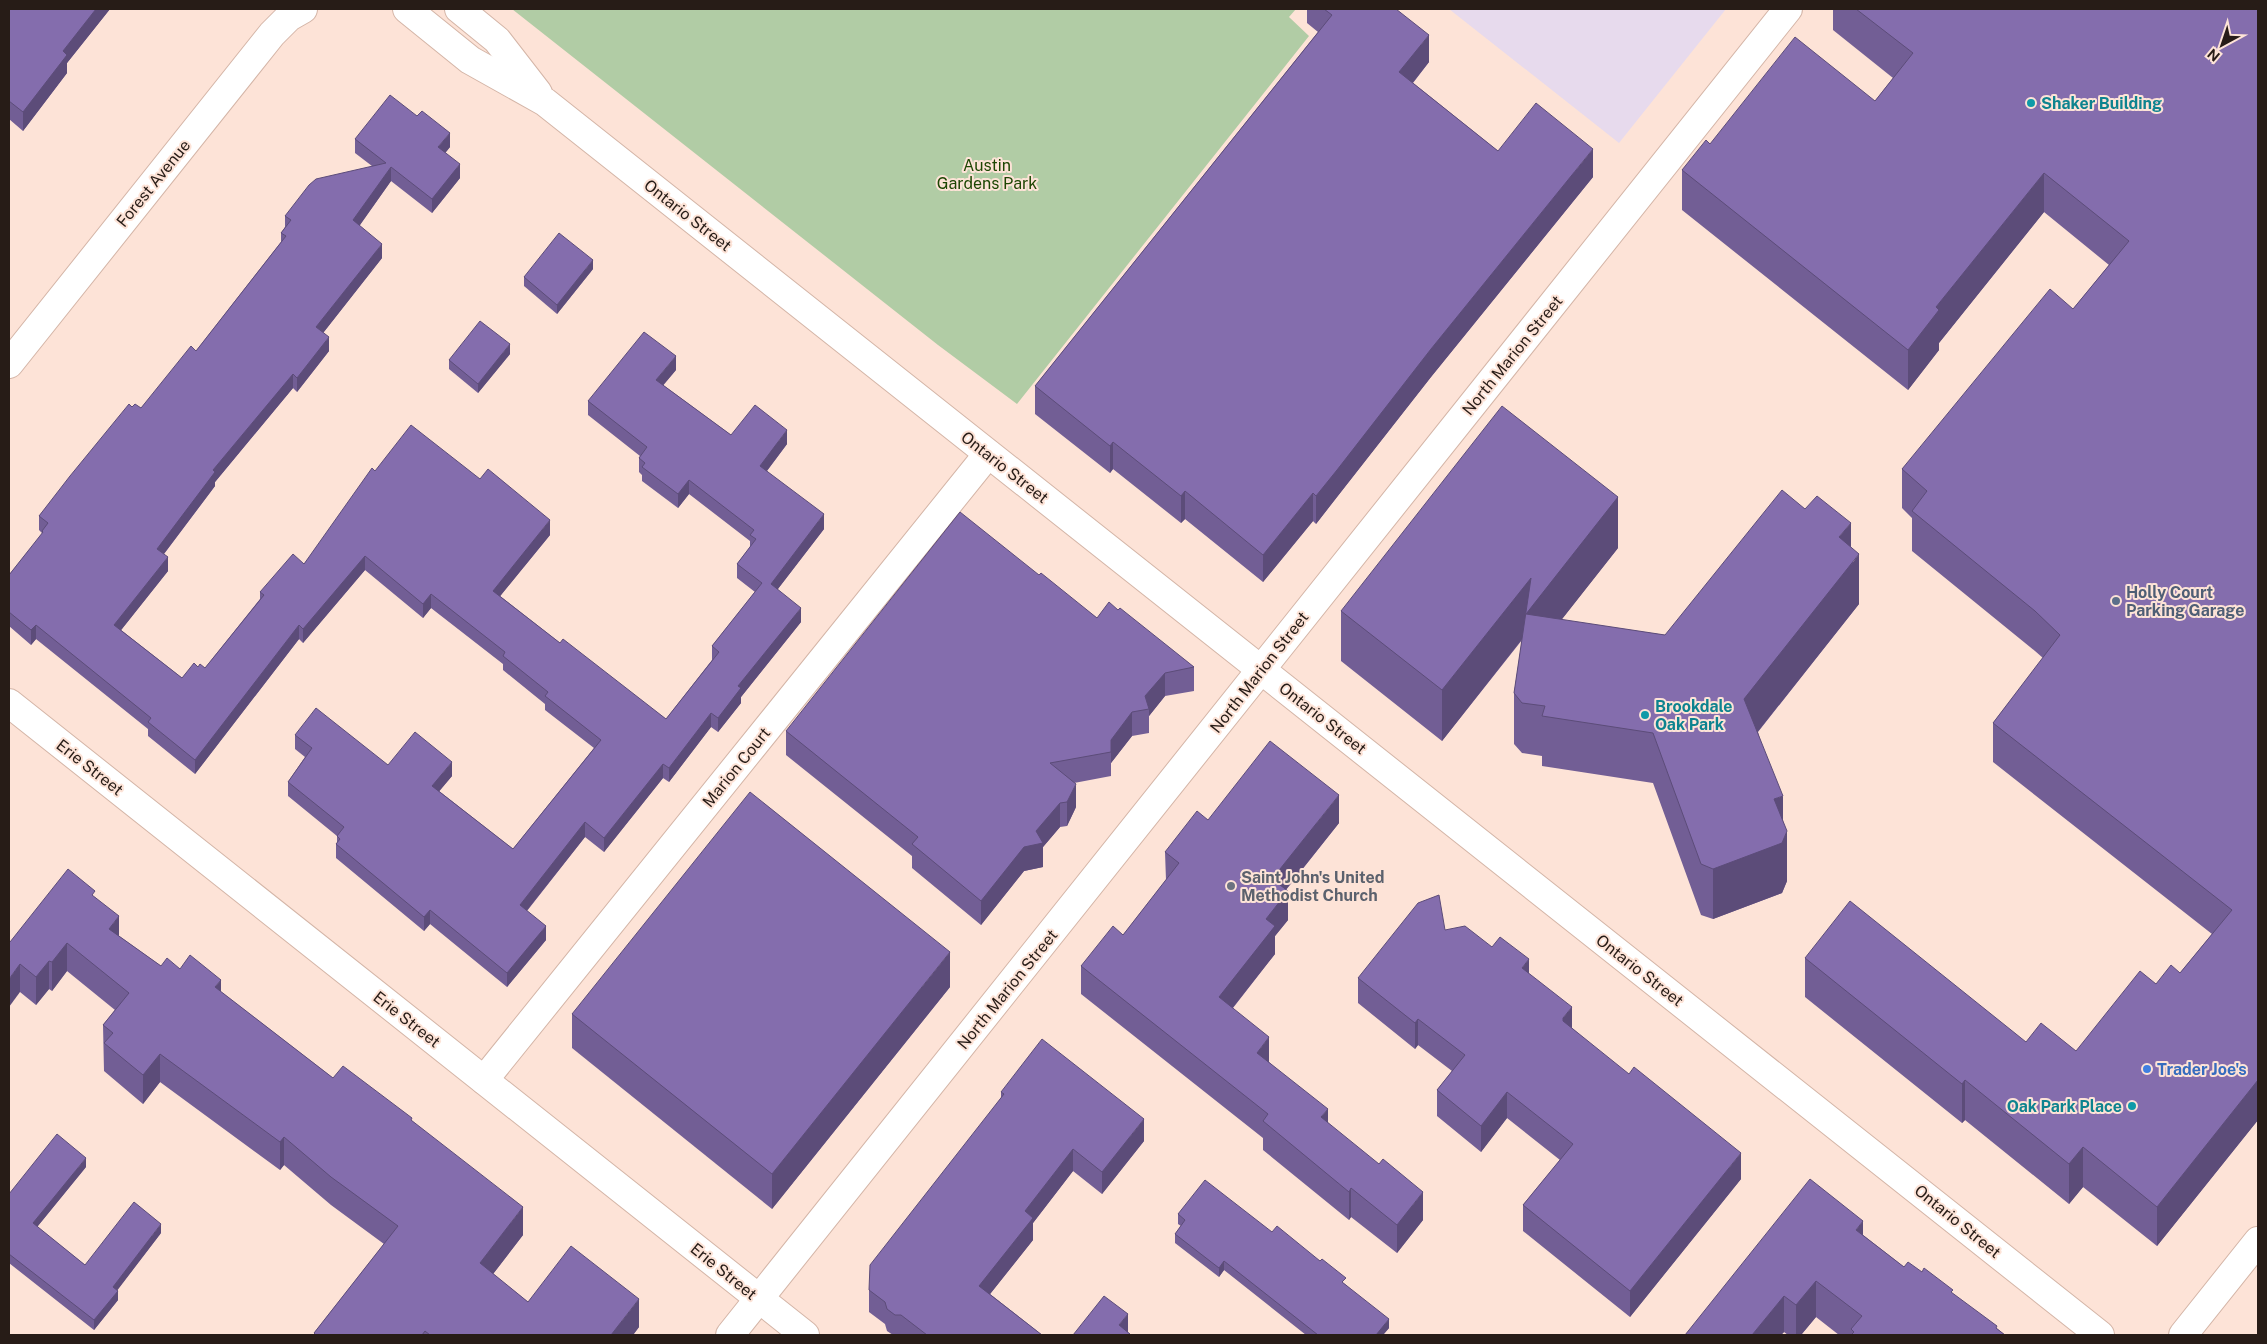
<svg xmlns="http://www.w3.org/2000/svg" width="2267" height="1344" font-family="'Public Sans',sans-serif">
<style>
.commercial{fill:#e7daed}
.green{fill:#b1cca5}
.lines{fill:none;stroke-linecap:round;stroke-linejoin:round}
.street-casing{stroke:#d4b5a7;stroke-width:30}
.primary-casing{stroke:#d4b5a7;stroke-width:30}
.street{stroke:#fff;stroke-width:28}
.primary{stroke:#fff;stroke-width:28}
.wall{fill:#725e95}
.shaded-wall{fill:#5c4c79}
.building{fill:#846dad;stroke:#5c4c79}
.culture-dot{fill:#0f9aa8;stroke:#fde3d7;stroke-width:2}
.service-dot{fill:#5c6f8a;stroke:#fde3d7;stroke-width:2}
.worship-dot{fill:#6b7280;stroke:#fde3d7;stroke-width:2}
.shop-dot{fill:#3f7fe0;stroke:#fde3d7;stroke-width:2}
.labels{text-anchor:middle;stroke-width:4;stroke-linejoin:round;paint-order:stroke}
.culture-label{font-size:16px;font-weight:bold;fill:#0d838f;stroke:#fde3d7;text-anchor:start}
.park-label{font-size:16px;fill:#1d4603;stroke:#fde3d7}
.street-label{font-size:16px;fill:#271c17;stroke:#fde3d7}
.service-label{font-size:16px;font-weight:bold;fill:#4e5e75;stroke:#fde3d7;text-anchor:start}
.worship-label{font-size:16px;font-weight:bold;fill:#5b616d;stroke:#fde3d7;text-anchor:start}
.shop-label{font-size:16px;font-weight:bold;fill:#366cbe;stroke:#fde3d7;text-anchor:start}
</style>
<rect width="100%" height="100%" fill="#fde3d7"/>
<path class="commercial" d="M1449 9H1726L1619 143Z"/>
<path class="green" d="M512 9H1296L1289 17 1309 36 1017 404 938 345Z"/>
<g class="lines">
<g class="street-casing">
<g id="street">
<path d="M407 9 470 60 545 102 2100 1335"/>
<path d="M459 9 497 40 538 93"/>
<path d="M9 364 272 34 289 17 303 9"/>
<path d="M9 703 805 1335"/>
<path d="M484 1080 988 454"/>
<path d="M730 1335 1788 9"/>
</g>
</g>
<g class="primary-casing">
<path id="primary" d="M2183 1335 2258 1241"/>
</g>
<use href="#street" class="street"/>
<use href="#primary" class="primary"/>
</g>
<g class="wall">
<path d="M9 9H110L67 63V73L23 131 9 119Z"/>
<path d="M1307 9H1396L1429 62 1413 83 1498 151 1593 177 1431 377 1337 497 1316 524 1313 521 1263 582 1185 519 1181 523 1113 469 1110 473 1035 414V386L1318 32 1307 23Z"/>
<path d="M1833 9H2258V1120L2157 1246 2083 1187 2069 1204 1965 1120 1962 1123 1805 997V958L2026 1042 2076 1051 2156 984 2180 973 2212 934 1993 762V723L2043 658 2035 651 1912 551V518L1902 508V469L2073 309 2109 265 2044 212 1939 343V350L1908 390 1682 210V170L1710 144 1875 101 1893 78 1833 30Z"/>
<path d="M355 139 450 147 445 153 460 178 432 213 391 181 359 226 382 258 323 333 329 351 297 392 293 388 215 482V486L164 554 168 571 121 630 182 678 198 667 205 668 260 599V592L304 564 375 471 550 535 500 596 560 643 666 719 712 660V646L755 592 737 578V564L750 547V541L689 494 678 508 642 481V475L639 472V458L640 456 588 415V401L676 370 663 385 731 435 787 444 767 471 824 529 777 590 801 622 741 697V703L718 732 711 727 669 782 663 778 604 852 585 837 527 911 546 940 507 987 430 924 424 931 336 858V844L337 843V836L288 796V782L305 757 295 749V735L388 765 452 776 439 791 513 849 594 748 545 710V704L503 670V664L431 608 423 618 365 570 303 643 299 639 195 774 148 736V729L36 639 31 645 9 626V575L42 534V533L39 530V516L132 407 141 408 196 351 281 242V233L285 227V216L372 166 355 153Z"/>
<path d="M593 269 557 314 524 286V277Z"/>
<path d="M510 354 478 393 449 369V360Z"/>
<path d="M1851 547 1859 604 1758 732 1783 820 1787 881 1782 893 1713 919 1701 915 1653 783 1542 766V756L1522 753 1514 744V693L1522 640 1442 741 1341 661V611L1618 548 1561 620 1665 635Z"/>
<path d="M1039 575 1097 618 1118 610 1194 667V691L1165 696 1149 716V733L1132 736 1111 763V776L1074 783 1076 807 1067 826 1060 827 1043 847V867L1024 871 981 925 912 868V856L786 755V731Z"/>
<path d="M1208 820 1339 823 1286 890 1288 920 1275 936V954L1233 1008 1269 1062 1423 1220 1397 1253 1351 1217 1349 1220 1263 1150V1138L1081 994V966L1123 935 1166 880 1165 852Z"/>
<path d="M95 897 119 936 161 966 180 969 221 992 333 1078 412 1121 523 1235 493 1274 528 1302 639 1327 633 1335H314V1333L384 1244 331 1205 284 1165 280 1170 160 1082 143 1104 104 1071 103 1025 115 1010 67 971 52 991 49 989 36 1005 20 992 10 942Z"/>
<path d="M1445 930 1529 974 1572 1028 1741 1179 1630 1317 1523 1231V1205L1560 1160 1507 1118 1481 1152 1437 1116V1090L1452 1071 1418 1045 1415 1049 1358 1003V978Z"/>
<path d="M950 987 772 1209 572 1048V1014Z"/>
<path d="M1001 1092 1144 1141 1102 1194 1073 1171 1033 1223V1240L990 1294 1042 1335H893L887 1331 885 1324 869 1312V1290L1001 1098Z"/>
<path d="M86 1167 37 1227 85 1265 161 1233 117 1290 118 1300 94 1330 9 1263V1194Z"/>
<path d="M1178 1214 1272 1232 1346 1285 1389 1328 1383 1335H1306L1224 1270 1219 1277 1175 1243V1234L1181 1226 1178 1224Z"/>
<path d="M1863 1235 1904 1267 1953 1294 2005 1335H1839L1816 1317 1801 1335H1788L1784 1332 1781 1335H1685Z"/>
</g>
<g class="shaded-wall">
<path d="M96 9H110L67 63V73L23 131V112L63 51Z"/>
<path d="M1429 35V62L1399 100V72Z"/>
<path d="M450 133V147L438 162V147Z"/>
<path d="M1593 149V177L1431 377 1337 497 1316 524V496L1431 349Z"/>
<path d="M460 164V178L432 213V199Z"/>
<path d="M391 167V181L353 235V220Z"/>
<path d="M2044 173V212L1939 343V350L1908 390V350L1936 307Z"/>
<path d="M382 244V258L316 342V327Z"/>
<path d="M593 260V269L557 314V305Z"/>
<path d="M329 337V351L297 392V378Z"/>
<path d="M510 344V354L478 393V384Z"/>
<path d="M676 356V370L656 394V380Z"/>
<path d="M293 374V388L215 482V486L157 563V549L213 470Z"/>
<path d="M787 430V444L760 480V466Z"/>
<path d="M1113 442V469L1110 473V446Z"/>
<path d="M689 480V494L678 508V494Z"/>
<path d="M1185 491V519L1181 523V496Z"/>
<path d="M1313 493V521L1263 582V555Z"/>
<path d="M1618 497V548L1526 665V634L1442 741V690L1531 578Z"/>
<path d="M824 514V529L771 598V584Z"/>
<path d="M550 520V535L493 605V591Z"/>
<path d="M1851 523V565L1859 554V604L1744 749V699L1839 537Z"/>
<path d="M365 556V570L303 643V629Z"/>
<path d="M168 557V571L114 639V625Z"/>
<path d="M431 594V608L423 618V604Z"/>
<path d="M801 608V622L741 697V703L718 732V718L738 686Z"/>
<path d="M36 625V639L31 645V630Z"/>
<path d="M299 625V639L195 774V760Z"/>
<path d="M1165 673V696L1149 716V709L1145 696Z"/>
<path d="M1132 712V736L1111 763V776V740Z"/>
<path d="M711 713V727L669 782V768Z"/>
<path d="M452 762V776L432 800V786Z"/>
<path d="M663 764V778L604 852V838Z"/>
<path d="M1076 784V807L1067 826V802Z"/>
<path d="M1339 795V823L1272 907V879Z"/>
<path d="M1783 796V840L1787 831V881L1782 893 1713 919V869L1774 799Z"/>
<path d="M1060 803V827L1043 847V867L1024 871 981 925V901L1036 831Z"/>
<path d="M585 822V837L520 919V905Z"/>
<path d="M1288 891V920L1275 936V954L1219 1025V997L1266 919Z"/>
<path d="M430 910V924L424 931V917Z"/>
<path d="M119 916V944L109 929Z"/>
<path d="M546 926V940L507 987V973Z"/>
<path d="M67 943V971L52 991V962Z"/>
<path d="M950 952V987L772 1209V1174Z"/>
<path d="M1529 959V985L1522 968Z"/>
<path d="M49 961V989L36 1005V977Z"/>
<path d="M20 964V992L9 1007V979Z"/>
<path d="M221 980V1008L215 987Z"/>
<path d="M1572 1007V1033L1563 1044V1018Z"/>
<path d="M1418 1019V1045L1415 1049V1023Z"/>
<path d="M1269 1037V1066L1257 1053Z"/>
<path d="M160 1054V1082L143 1104V1075Z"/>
<path d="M1965 1080V1120L1962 1123V1084Z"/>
<path d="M2258 1080V1120L2157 1246V1207Z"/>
<path d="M1507 1092V1118L1481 1152V1126Z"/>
<path d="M1328 1109V1138L1321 1117Z"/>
<path d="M1144 1119V1141L1102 1194V1172Z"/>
<path d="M284 1137V1165L280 1170V1142Z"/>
<path d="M2083 1147V1187L2069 1204V1164Z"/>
<path d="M1073 1149V1171L1033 1223V1240L979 1308V1286L1025 1211Z"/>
<path d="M1741 1153V1179L1630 1317V1291Z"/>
<path d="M86 1158V1167L33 1232V1223Z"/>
<path d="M1351 1188V1217L1349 1220V1192Z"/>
<path d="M1423 1192V1220L1397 1253V1225Z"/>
<path d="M523 1207V1235L480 1291V1263Z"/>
<path d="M1863 1221V1257L1856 1230Z"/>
<path d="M161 1224V1233L113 1296V1287Z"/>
<path d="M1224 1261V1270L1219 1277V1268Z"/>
<path d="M1816 1281V1317L1801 1335H1796V1305Z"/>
<path d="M118 1291V1300L94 1330V1320Z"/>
<path d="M1784 1296V1332L1781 1335H1752Z"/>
<path d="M639 1299V1327L633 1335H611Z"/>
<path d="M1128 1314V1335L1119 1325Z"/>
<path d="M1389 1319V1328L1383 1335H1376Z"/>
</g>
<g class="building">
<path d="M9 9H96L63 51 67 55 23 112 9 101Z"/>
<path d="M1324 9H1396L1429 35 1399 72 1498 151 1536 103 1593 149 1431 349 1337 470 1316 496 1313 493 1263 555 1185 491 1181 496 1113 442 1110 446 1035 386 1332 15Z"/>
<path d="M1856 9H2258V1080L2157 1207 2083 1147 2069 1164 1965 1080 1962 1084 1805 958 1850 901 2026 1042 2041 1023 2076 1051 2140 971 2156 984 2171 965 2180 973 2232 910 1993 723 2060 635 2035 611 1912 511 1927 491 1902 469 2050 289 2073 309 2129 241 2044 173 1936 307 1939 310 1908 350 1682 170 1706 140 1710 144 1795 37 1875 101 1913 53Z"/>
<path d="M390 95 417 116 422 111 450 133 438 147 460 164 432 199 391 167 353 220 382 244 316 327 329 337 297 378 293 374 213 470 215 472 157 549 168 557 114 625 182 678 194 663 198 667 200 664 205 668 264 595 260 592 293 554 304 564 372 468 375 471 411 425 480 479 488 469 550 520 493 591 560 643 563 639 666 719 719 652 712 646 762 583 737 564 756 539 750 535 754 530 689 480 678 494 642 467 645 463 639 458 647 447 588 401 644 332 676 356 656 380 731 435 755 405 787 430 760 466 824 514 771 584 801 608 738 686 741 688 718 718 711 713 669 768 663 764 604 838 585 822 520 905 546 926 507 973 430 910 424 917 336 844 340 839 337 836 344 827 288 782 312 748 295 735 316 708 388 765 415 732 452 762 432 786 513 849 601 740 545 696 548 692 503 656 505 652 431 594 423 604 365 556 303 629 299 625 195 760 148 722 151 718 36 625 31 630 9 612V575L43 532 42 531 48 523 39 516 70 476 129 404 132 407 135 404 141 408 191 346 196 351 286 236 281 233 291 220 285 216 309 185 316 179 386 163 355 139Z"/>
<path d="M559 233 593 260 557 305 524 277Z"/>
<path d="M480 321 510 344 478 384 449 360Z"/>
<path d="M1502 406 1618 497 1526 614 1665 635 1782 490 1805 509 1817 496 1851 523 1839 537 1859 554 1744 699 1783 796 1774 799 1787 831 1782 843 1713 869 1701 864 1653 733 1542 716 1545 706 1522 703 1514 693 1531 578 1442 690 1341 611Z"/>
<path d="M960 512 1039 575 1041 573 1097 618 1109 602 1118 610 1120 608 1194 667 1165 673 1145 696 1149 709 1132 712 1111 740V752L1050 763 1076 784 1067 802 1060 803 1036 831 1043 843 1024 847 981 901 912 844 918 837 786 731Z"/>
<path d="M1270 741 1339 795 1272 879 1288 891 1266 919 1275 926 1219 997 1269 1037 1257 1053 1328 1109 1321 1117 1379 1164 1383 1159 1423 1192 1397 1225 1351 1188 1349 1192 1263 1121 1268 1114 1081 966 1113 926 1123 935 1179 863 1165 852 1197 811 1208 820Z"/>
<path d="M750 792 950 952 772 1174 572 1014Z"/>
<path d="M68 869 95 891 92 895 119 916 109 929 161 966 167 958 180 969 190 955 221 980 215 987 333 1078 343 1066 412 1118 411 1120 523 1207 480 1263 528 1302 571 1246 639 1299 611 1335H430L425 1331 422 1335H316L314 1333 398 1226 331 1177 284 1137 280 1142 160 1054 143 1075 104 1043 113 1033 103 1025 129 993 67 943 52 962 49 961 36 977 20 964 9 979V942H10Z"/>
<path d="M1439 895 1445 930 1465 926 1492 947 1500 937 1529 959 1522 968 1572 1007 1563 1018V1021L1629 1074 1634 1067 1741 1153 1630 1291 1523 1205 1573 1144 1507 1092 1481 1126 1437 1090 1465 1055 1418 1019 1415 1023 1358 978 1418 903Z"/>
<path d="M1042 1039 1144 1119 1102 1172 1073 1149 1025 1211 1033 1218 979 1286 1042 1335H927L901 1315H895L887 1309 885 1302 869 1290 870 1265 1004 1094 1001 1092Z"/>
<path d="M57 1134 86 1158 33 1223 85 1265 134 1202 161 1224 113 1287 118 1291 94 1320 9 1254V1194Z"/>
<path d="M1810 1179 1863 1221 1856 1230 1904 1267 1908 1262 1922 1272 1924 1268 1953 1290 1951 1292 1997 1326 1996 1328 2005 1335H1851L1854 1332 1851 1329 1862 1316 1816 1281 1796 1305 1784 1296 1752 1335H1685Z"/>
<path d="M1205 1180 1272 1232 1277 1226 1320 1261 1322 1259 1346 1278 1342 1282 1389 1319 1376 1335H1318L1224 1261 1219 1268 1175 1234 1185 1220 1178 1214Z"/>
<path d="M1104 1296 1128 1314 1119 1325 1130 1334 1129 1335H1073Z"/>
</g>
<g class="culture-dot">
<circle cx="2031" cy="103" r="5"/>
<circle cx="1645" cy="715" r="5"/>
<circle cx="2132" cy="1106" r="5"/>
</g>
<circle class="service-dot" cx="2116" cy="601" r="5"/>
<circle class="worship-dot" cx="1231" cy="886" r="5"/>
<circle class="shop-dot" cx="2147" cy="1069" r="5"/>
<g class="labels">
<g class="culture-label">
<text x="2041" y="109">Shaker Building</text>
<text x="1655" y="712">Brookdale<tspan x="1655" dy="18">Oak Park</tspan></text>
<text x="2122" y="1112" text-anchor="end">Oak Park Place</text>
</g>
<g class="park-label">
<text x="987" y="171">Austin<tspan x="987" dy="18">Gardens Park</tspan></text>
</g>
<g class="street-label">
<text transform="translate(153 183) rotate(-51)" y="6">Forest Avenue</text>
<text transform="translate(688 215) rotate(38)" y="6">Ontario Street</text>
<text transform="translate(1512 355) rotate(-51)" y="6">North Marion Street</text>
<text transform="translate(1005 467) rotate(38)" y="6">Ontario Street</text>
<text transform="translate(1259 672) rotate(-52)" y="6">North Marion Street</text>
<text transform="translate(1323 718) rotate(38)" y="6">Ontario Street</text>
<text transform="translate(90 767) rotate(38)" y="6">Erie Street</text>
<text transform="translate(736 767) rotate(-51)" y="6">Marion Court</text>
<text transform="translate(1640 970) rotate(38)" y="6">Ontario Street</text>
<text transform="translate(1007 989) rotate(-51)" y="6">North Marion Street</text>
<text transform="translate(407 1019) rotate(38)" y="6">Erie Street</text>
<text transform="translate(1958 1221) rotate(39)" y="6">Ontario Street</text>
<text transform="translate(724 1271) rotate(39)" y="6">Erie Street</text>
</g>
<g class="service-label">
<text x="2126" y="598">Holly Court<tspan x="2126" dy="18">Parking Garage</tspan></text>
</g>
<g class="worship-label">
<text x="1241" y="883">Saint John's United<tspan x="1241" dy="18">Methodist Church</tspan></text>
</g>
<g class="shop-label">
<text x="2157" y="1075">Trader Joe's</text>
</g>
</g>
<rect width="2267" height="1344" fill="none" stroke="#271c17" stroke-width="20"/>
<g transform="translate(2222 45) rotate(220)" stroke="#fde3d7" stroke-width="4" paint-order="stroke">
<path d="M0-4L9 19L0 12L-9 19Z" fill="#271c17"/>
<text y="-8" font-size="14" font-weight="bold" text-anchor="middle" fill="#271c17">N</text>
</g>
</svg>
